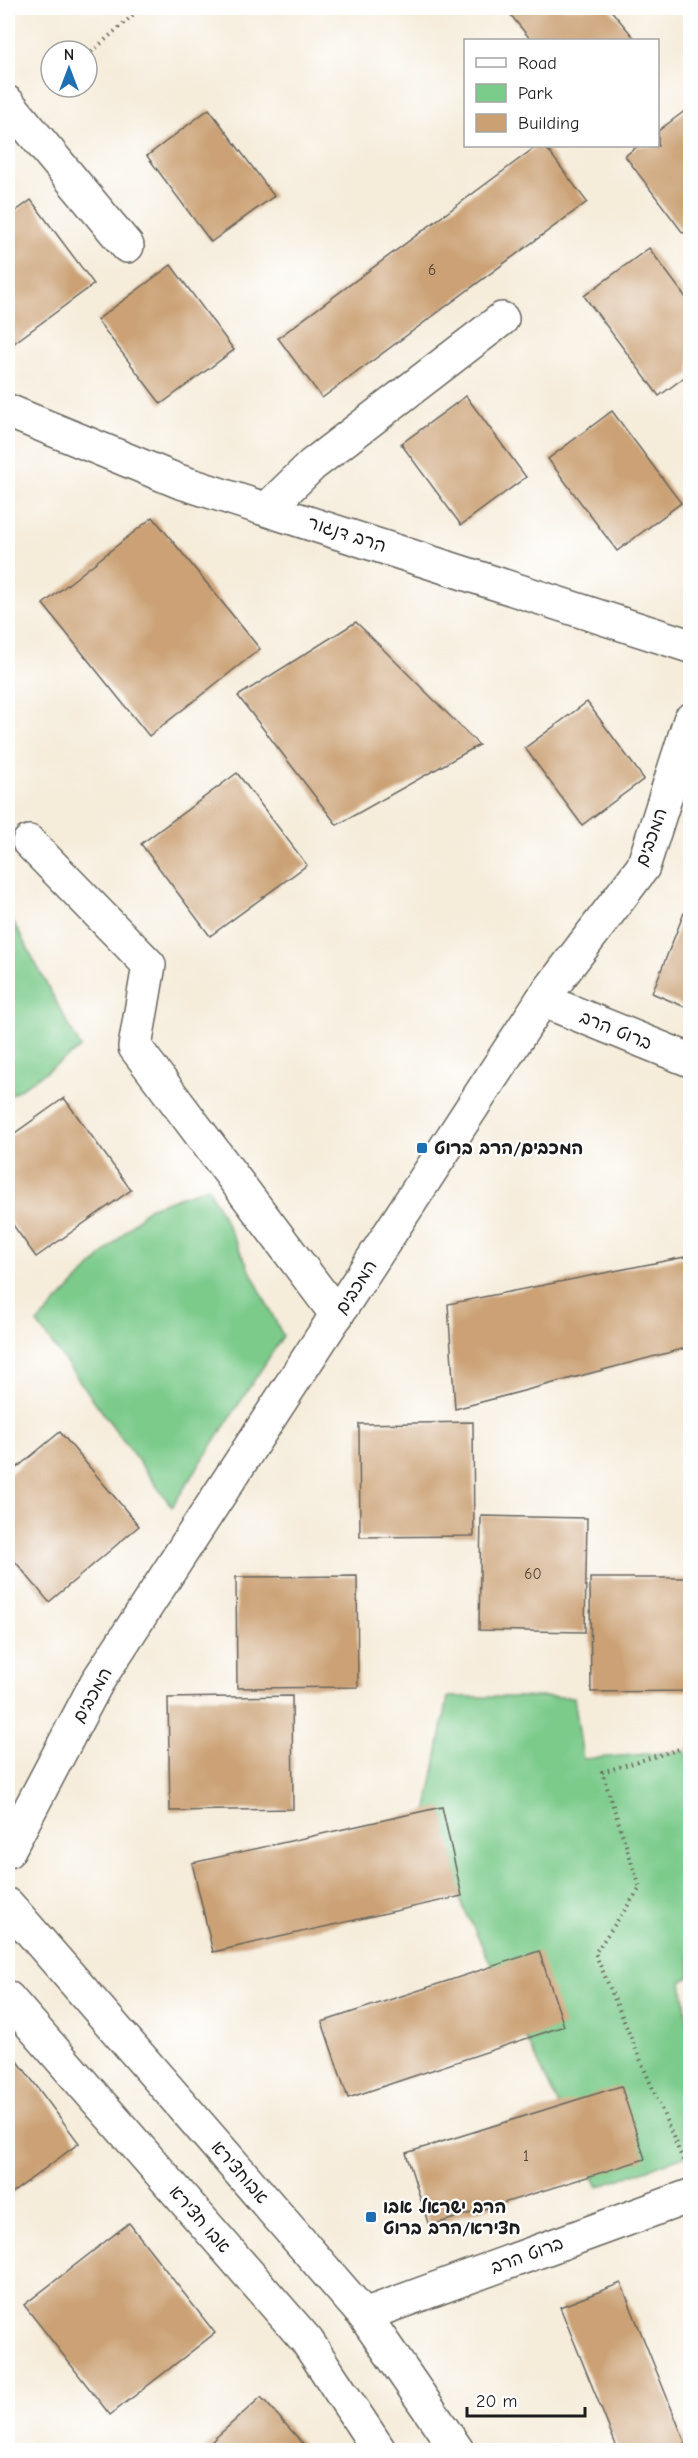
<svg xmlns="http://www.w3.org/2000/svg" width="698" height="2458" font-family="'Comic Neue','Playpen Sans Hebrew',sans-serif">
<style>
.green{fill:#7bcb8b;stroke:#4c7454;stroke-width:1.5}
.building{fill:#cba174}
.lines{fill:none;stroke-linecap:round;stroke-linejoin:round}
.minor-casing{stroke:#68655e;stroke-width:36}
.path{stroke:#68655e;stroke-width:4;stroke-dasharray:1.5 4.5;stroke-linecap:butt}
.minor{stroke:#fff;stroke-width:33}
.poi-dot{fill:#1f6fb2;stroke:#fff;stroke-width:2}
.labels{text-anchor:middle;stroke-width:4.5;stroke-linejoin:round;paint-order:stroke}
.number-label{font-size:15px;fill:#483d32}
.street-label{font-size:18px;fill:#1c1c1c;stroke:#fff}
.poi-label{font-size:18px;font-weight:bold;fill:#1c1c1c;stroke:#fff;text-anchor:start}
</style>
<rect width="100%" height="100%" fill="#fff"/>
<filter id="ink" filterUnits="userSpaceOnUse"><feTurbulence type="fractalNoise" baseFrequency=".0167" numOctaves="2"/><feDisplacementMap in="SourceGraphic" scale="12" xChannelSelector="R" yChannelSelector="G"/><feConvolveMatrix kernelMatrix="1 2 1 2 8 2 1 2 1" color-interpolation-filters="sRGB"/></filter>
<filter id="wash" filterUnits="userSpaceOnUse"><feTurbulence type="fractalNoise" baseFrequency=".008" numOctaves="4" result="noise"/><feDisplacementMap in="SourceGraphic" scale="24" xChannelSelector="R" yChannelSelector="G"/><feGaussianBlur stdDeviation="1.35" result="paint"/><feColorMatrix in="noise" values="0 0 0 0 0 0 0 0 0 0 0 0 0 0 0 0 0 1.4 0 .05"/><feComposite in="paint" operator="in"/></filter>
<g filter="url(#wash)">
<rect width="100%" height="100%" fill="#f5ecda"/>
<g class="green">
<path d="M8 917 15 925 81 1048 8 1097Z"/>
<path d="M208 1187 283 1336 172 1507 37 1323 148 1208Z"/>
<path d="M448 1697H574L583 1759 685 1751 690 1760V1977L682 1981 690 2037V2154L598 2187 424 1825Z"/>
</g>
<g id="blocks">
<g class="building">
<path d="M505 8H609L636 40H531Z"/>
<path d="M690 107V228L683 233 625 156 638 146H658V131Z"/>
<path d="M209 109 274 196 211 242 147 156Z"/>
<path d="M537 146H545L587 202 322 398 278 338Z"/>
<path d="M31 200 94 284 10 346 8 343V217Z"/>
<path d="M649 248 690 303V373L659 396 584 296Z"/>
<path d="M171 265 234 350 161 404 97 320Z"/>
<path d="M466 396 526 477 461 525 401 444Z"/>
<path d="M612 411 681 503 617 551 548 459Z"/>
<path d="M153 517 260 649 149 736 43 604Z"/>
<path d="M356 622 479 745 337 825 238 696Z"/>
<path d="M587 702 644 779 582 825 525 748Z"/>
<path d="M237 773 307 865 210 936 141 844Z"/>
<path d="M684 913 690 916V1009L652 993Z"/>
<path d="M64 1098 131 1190 36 1257 8 1218V1138Z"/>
<path d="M690 1256V1347L455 1409 448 1304Z"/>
<path d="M473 1422 474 1536 360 1537 359 1424Z"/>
<path d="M60 1432 139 1526 49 1602 8 1553V1475Z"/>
<path d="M481 1516 587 1518 585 1632 479 1630Z"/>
<path d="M357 1576 358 1687 237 1688 236 1577Z"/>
<path d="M590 1578H690V1691L591 1692Z"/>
<path d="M292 1696 293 1809 170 1811 168 1698Z"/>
<path d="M442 1807 462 1896 213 1952 192 1863Z"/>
<path d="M539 1951 564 2026 348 2098 322 2022Z"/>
<path d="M8 2048 79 2143 8 2196Z"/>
<path d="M621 2086 645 2159 429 2226 406 2153Z"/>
<path d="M129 2223 215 2333 110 2415 24 2305Z"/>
<path d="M621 2283 687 2447 680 2450H618L560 2307Z"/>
<path d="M261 2397 309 2450H202Z"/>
</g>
</g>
</g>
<g filter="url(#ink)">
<use href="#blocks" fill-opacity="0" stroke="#68655e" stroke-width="1.5"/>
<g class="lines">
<g class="minor-casing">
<g id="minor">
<path d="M8 103 127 246"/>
<path d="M8 411 178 481 690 646"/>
<path d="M268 508 312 465 502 319"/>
<path d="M29 842 149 965 135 1047 337 1315"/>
<path d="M542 1000 690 1060"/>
<path d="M8 1851 97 1682 542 1000 643 867 690 720"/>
<path d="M8 1905 364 2315 457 2450"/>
<path d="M8 1998 307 2341 379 2450"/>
<path d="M364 2315 690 2196"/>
</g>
</g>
<g class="path">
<path d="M87 56 141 8"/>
<path d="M683 2160 595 1953 640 1888 602 1772 690 1746"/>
</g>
<use href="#minor" class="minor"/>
</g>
</g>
<g class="poi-dot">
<rect x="416" y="1142" width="12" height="12" rx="3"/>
<rect x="365" y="2211" width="12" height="12" rx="3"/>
</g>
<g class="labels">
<g class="number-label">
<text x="432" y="275">6</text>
<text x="533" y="1579">60</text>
<text x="526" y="2161">1</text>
</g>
<g class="street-label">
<text transform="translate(347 534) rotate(18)" y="6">הרב דנגור</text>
<text transform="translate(651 837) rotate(-70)" y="6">המכבים</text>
<text transform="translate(616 1030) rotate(22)" y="6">ברוט הרב</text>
<text transform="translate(356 1287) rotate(-57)" y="6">המכבים</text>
<text transform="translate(92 1695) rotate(-60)" y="6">המכבים</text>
<text transform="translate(240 2172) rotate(49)" y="6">אבוחצירא</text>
<text transform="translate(200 2219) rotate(49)" y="6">אבו חצירא</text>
<text transform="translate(527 2255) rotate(-20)" y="6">ברוט הרב</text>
</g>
<g class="poi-label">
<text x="434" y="1154">המכבים/הרב ברוט</text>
<text x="383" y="2213">הרב ישראל אבו<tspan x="383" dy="21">חצירא/הרב ברוט</tspan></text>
</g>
</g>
<rect width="698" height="2458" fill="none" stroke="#fff" stroke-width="30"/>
<rect x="464" y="39" width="195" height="108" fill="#ffffff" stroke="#a4a4a4" stroke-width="1.5"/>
<rect x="476" y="58" width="30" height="9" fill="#ffffff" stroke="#a4a4a4" stroke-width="1.5"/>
<text x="518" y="69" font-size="18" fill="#1c1c1c">Road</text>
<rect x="476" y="84" width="30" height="18" fill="#7bcb8b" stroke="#a4a4a4" stroke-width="1.5"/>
<text x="518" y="99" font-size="18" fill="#1c1c1c">Park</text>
<rect x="476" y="114" width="30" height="18" fill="#cba174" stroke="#a4a4a4" stroke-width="1.5"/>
<text x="518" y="129" font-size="18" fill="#1c1c1c">Building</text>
<g transform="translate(69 69)"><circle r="28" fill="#ffffff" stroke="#a4a4a4" stroke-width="1.5"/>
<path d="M0-4.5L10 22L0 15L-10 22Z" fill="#1f6fb2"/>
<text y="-9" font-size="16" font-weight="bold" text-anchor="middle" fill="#1c1c1c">N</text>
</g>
<path d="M467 2407v9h118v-9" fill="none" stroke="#1c1c1c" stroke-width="3"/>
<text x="476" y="2407" font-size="18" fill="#1c1c1c" stroke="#ffffff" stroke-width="4.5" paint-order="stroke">20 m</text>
</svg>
